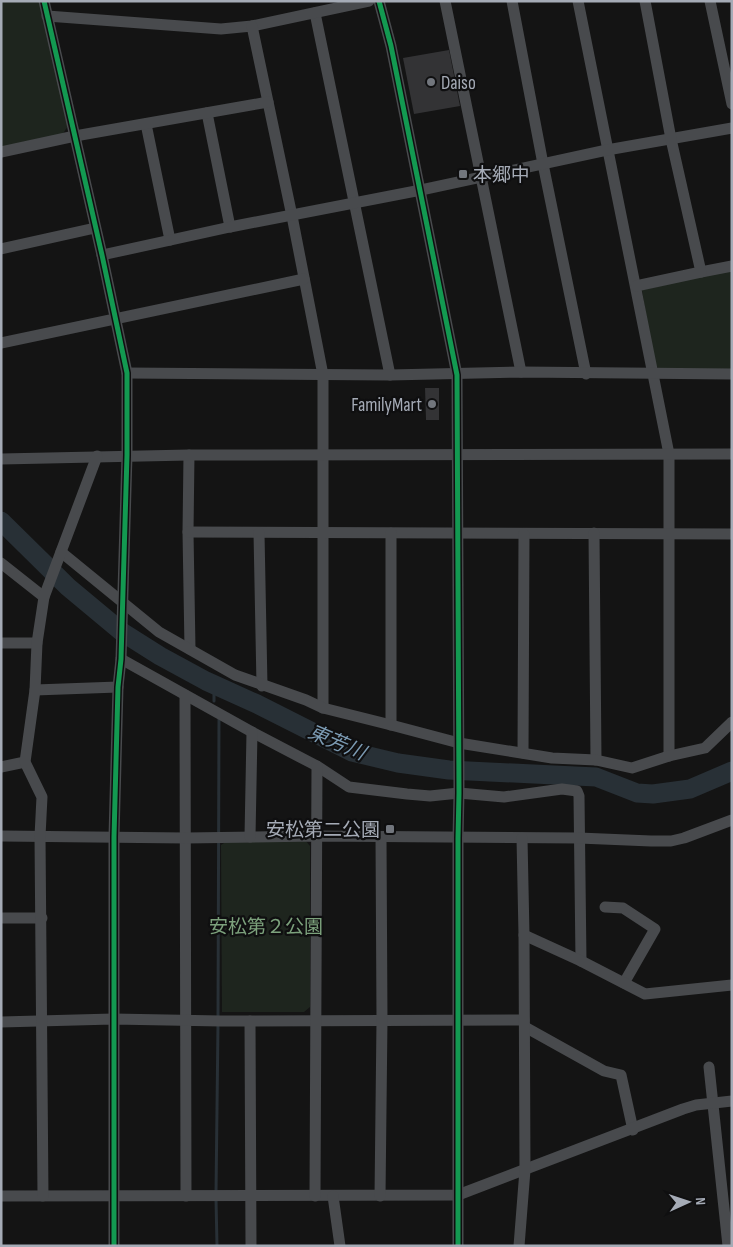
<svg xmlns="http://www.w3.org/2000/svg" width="733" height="1247" font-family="'Sofia Sans Condensed','Noto Sans JP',sans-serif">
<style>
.green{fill:#1e251e}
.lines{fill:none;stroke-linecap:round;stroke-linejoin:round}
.stream{stroke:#283036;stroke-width:3}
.river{stroke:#283036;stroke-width:19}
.building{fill:#333335}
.minor{stroke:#484a4d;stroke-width:11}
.cycleway-casing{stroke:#0f0f10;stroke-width:8}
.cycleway{stroke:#139951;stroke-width:5}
.poi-dot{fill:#72767d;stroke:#0f0f10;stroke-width:2}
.labels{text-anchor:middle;stroke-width:4.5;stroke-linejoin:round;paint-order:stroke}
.poi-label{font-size:19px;fill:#a5abb6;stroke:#0f0f10;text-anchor:start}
.park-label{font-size:19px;fill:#7ca17c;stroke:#0f0f10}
.water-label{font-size:20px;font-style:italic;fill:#7b9ab2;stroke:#0f0f10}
</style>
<rect width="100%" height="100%" fill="#141414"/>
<g class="green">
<path d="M1 1H40L68 126 62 135 1 147Z"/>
<path d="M732 270V369H659L654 364 642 290Z"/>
<path d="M227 841H306L310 846V1007L304 1012H222L221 845Z"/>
</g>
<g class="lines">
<g class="stream">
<path d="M214 685V701"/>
<path d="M218 1018 219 719"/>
<path d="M216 1193 218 1024"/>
<path d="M216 1199 217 1246"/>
</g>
<path class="river" d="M1 521 68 587 122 632 160 656 206 681 257 704 352 752 398 763 449 770 596 777 637 793 653 794 690 789 732 771"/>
</g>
<g class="building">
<path d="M449 50 460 106 414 114 403 58Z"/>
<path d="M425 388H439V420H426Z"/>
</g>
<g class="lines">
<g class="minor">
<path d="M44 1 102 255 127 373V455L121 659 118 687 114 837V1246"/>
<path d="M379 1 391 46 457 375 459 793 458 838V1246"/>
<path d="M445 1 521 372"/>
<path d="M512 1 543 164 586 374"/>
<path d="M578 1 669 454V756"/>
<path d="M710 1 732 104"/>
<path d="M315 13 390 375"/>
<path d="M47 16 221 29 252 26 369 1"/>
<path d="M252 26 292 216 323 375V708"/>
<path d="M207 113 230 227"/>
<path d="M146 124 170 240"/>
<path d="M1 152 75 136 268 102"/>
<path d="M1 249 95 228"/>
<path d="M102 255 230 227 421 190 607 150 732 128"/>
<path d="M701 272 732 266"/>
<path d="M636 286 701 272 671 139 645 1"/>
<path d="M1 343 304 279"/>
<path d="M127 373 390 375 521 372 732 374"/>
<path d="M189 455 188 532 190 649"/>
<path d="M1 459 189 455 732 454"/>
<path d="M188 532 732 534"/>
<path d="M259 533 262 686"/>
<path d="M391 533V725"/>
<path d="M594 533 596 760"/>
<path d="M61 552 159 632 235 675 306 700 323 708 391 725 459 743 552 758 596 760 632 768 669 756 705 748 732 722"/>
<path d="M1 563 44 597"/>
<path d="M1 643H37"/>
<path d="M121 659 252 732 317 766 349 787 407 794 430 796 459 793 504 797 562 789 577 791 579 796 581 961"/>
<path d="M35 690 118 687"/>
<path d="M185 695 186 1196"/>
<path d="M523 753 524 534"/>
<path d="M1 767 25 762"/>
<path d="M1 836 186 838 316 836 579 838 651 841H671L684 838 732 820"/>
<path d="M250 837 252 732"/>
<path d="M605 907 623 908 655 929 624 983"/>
<path d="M1 918H42"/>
<path d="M524 935 581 961 645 994 732 985"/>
<path d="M250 1021 251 1246"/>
<path d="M1 1022 113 1019 221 1021 524 1020"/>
<path d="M525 1027 604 1071 621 1075 633 1130"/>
<path d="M709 1067 728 1246"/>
<path d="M1 1196 458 1195 683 1109 696 1105 732 1101"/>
<path d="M43 1196 40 836 42 797 25 762 35 690 37 643 44 597 97 456"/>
<path d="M315 1196 317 766"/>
<path d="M333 1196 340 1246"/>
<path d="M380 1196 382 1020 381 837"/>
<path d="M519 1246 525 1170 524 935 522 838"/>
</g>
<g class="cycleway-casing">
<g id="cycleway">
<path d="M44 1 102 255 127 373V455L121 659 118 687 114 837V1246"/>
<path d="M379 1 391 46 457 375 459 793 458 838V1246"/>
</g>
</g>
<use href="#cycleway" class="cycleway"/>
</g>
<g class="poi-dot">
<circle cx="431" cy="82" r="5"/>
<rect x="458" y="169" width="10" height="10" rx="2.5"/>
<circle cx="432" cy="404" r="5"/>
<rect x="385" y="824" width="10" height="10" rx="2.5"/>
</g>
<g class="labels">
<g class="poi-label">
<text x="441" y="89">Daiso</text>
<text x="473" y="181">本郷中</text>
<text x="422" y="411" text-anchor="end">FamilyMart</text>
<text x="380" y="836" text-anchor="end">安松第二公園</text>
</g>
<g class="park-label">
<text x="266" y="933">安松第２公園</text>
</g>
<g class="water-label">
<text transform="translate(337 742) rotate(23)" y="7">東芳川</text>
</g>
</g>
<rect width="733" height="1247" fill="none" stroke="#a5abb6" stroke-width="5"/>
<g transform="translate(688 1202) rotate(87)" stroke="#0f0f10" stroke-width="4" paint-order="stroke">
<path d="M0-4L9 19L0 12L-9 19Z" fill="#a5abb6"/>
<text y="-8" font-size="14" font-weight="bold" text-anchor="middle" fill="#a5abb6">N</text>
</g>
</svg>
